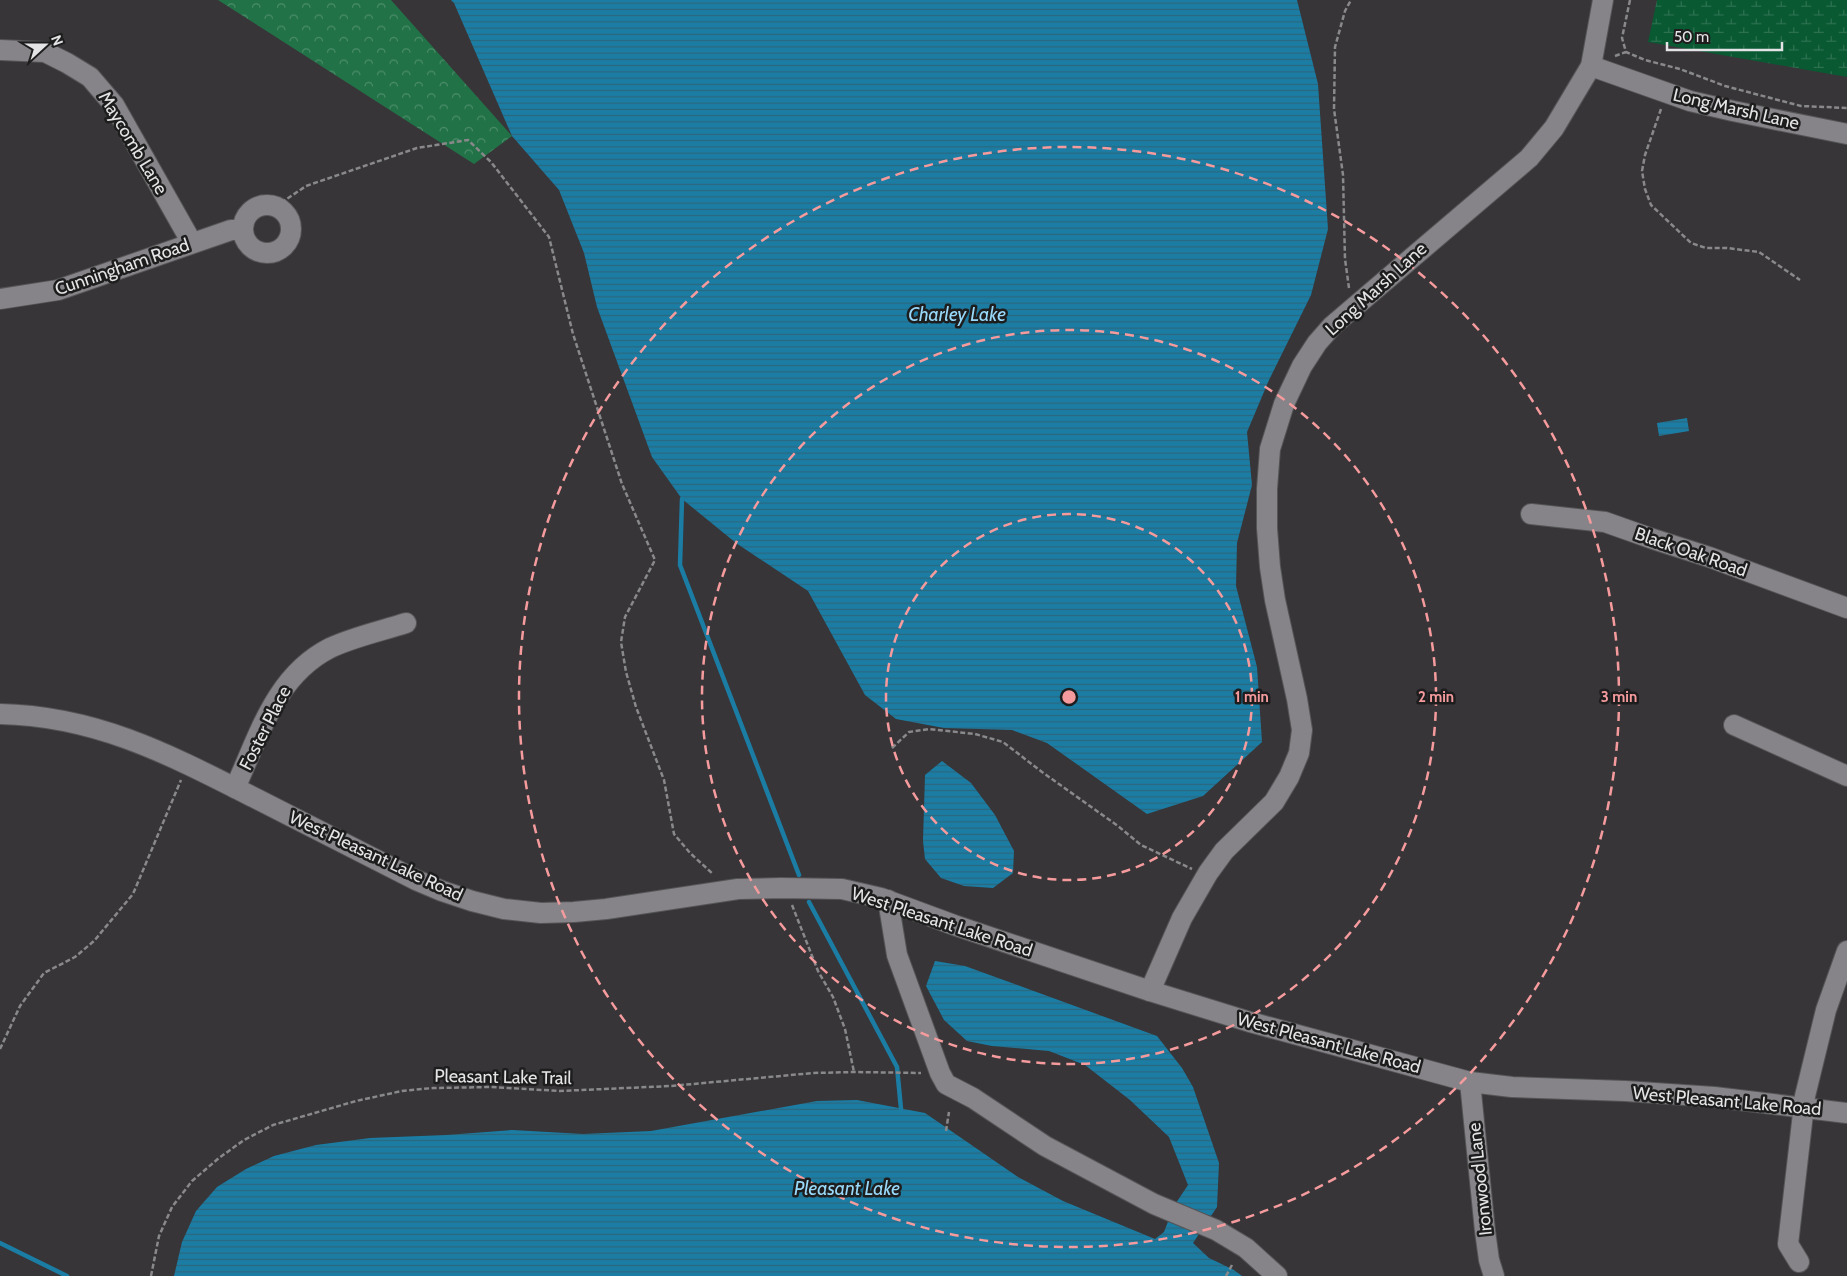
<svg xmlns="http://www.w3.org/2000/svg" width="1847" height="1276" font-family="Cabin,sans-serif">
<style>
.forest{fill:url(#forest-crowns)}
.wetland{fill:url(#wetland-marsh)}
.water{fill:url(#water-rules)}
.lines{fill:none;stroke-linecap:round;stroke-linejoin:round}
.stream{stroke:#1b7da4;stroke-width:4.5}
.minor-casing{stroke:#555456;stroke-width:22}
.path{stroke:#89888a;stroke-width:2.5;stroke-dasharray:5 2.5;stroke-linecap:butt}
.minor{stroke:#868488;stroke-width:20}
.ring{fill:none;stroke:#f59b9d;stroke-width:2.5;stroke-dasharray:9 6}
.labels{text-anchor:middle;stroke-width:5;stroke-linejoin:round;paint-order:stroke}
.street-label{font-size:18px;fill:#e4e3e5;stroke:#1e1d1e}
.water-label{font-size:19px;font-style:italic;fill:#98d9fa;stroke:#1e1d1e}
.centre{fill:#f59b9d;stroke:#1e1d1e;stroke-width:2.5}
.ring-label{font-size:15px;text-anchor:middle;font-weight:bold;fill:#f59b9d;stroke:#1e1d1e;stroke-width:5;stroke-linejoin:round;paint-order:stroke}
</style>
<defs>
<pattern id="forest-crowns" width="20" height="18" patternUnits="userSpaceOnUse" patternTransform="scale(1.25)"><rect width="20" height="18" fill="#217247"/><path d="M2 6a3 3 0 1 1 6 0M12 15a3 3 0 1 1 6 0" fill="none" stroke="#4c8d6a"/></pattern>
<pattern id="wetland-marsh" width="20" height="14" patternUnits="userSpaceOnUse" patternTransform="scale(1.25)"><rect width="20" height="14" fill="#095933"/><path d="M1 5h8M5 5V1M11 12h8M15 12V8" fill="none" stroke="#2d7150"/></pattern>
<pattern id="water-rules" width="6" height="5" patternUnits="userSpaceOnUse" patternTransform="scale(1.25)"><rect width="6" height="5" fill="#1b7da4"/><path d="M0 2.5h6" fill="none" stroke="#2b667e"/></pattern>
</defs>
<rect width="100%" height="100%" fill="#373538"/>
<path class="forest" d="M218 0H391L512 136 474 164Z"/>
<path class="wetland" d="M1657 0H1847V77L1648 42Z"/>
<g class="water">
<path d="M451 0H1297L1318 84 1328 229 1311 295 1269 380 1247 432 1252 485 1237 543 1236 586 1257 667 1262 742 1203 796 1147 814 1047 743 1012 730 944 728 896 719 865 695 808 591 736 543 682 499 652 457 597 307 584 253 559 190 512 136 454 3Z"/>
<path d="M1687 418 1689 431 1659 436 1657 423Z"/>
<path d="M942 761 971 783 995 815 1014 851 1013 873 993 888 964 886 941 878 925 859 923 841 925 775Z"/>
<path d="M935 961 965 966 1157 1036 1182 1068 1193 1087 1219 1163 1217 1207 1193 1243 1209 1258 1234 1270 1242 1276H174L182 1242 196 1211 217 1187 246 1169 274 1156 316 1145 370 1138 446 1135 512 1130 583 1134 651 1131 817 1101 857 1100 925 1113 1018 1177 1063 1201 1155 1239 1164 1232 1174 1206 1188 1185 1169 1137 1130 1100 1085 1065 1049 1051 992 1046 967 1041 944 1020 926 986Z"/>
</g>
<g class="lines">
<g class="stream">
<path d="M682 499 680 565 799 875"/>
<path d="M809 902 897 1067 901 1109"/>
<path d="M0 1243 67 1276"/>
</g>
<g class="minor-casing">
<g id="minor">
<path d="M0 50 45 52 67 63 90 77 114 105 192 243"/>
<path d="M1591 66 1690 101 1733 111 1847 134"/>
<circle cx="267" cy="229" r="24"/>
<path d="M0 299 58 290 231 230H243"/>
<path d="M1531 514 1605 522 1653 539 1709 557 1847 608"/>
<path d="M0 714C98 716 172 756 257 799 310 826 363 853 416 880L442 891 472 901 504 909 541 913 574 912 606 909 738 889 781 888 842 889 881 898 954 925 1150 991 1250 1022 1470 1082 1512 1087 1625 1091 1714 1097 1847 1113"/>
<path d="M1734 725 1847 776"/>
<path d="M235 788C259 736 275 676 330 648 353 637 381 631 406 623"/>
<path d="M888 900 897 955 940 1073 946 1084 973 1098 1045 1146 1154 1204 1216 1230 1246 1248 1277 1276"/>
<path d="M1150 991 1182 918 1208 873 1224 851 1274 802 1289 777 1299 753 1302 730 1297 699 1275 600 1270 567 1267 528V489L1270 449 1284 404 1302 366 1317 343 1332 326 1529 158 1554 128 1591 66 1603 0"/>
<path d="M1470 1082 1485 1231 1489 1260 1494 1276"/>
<path d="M1799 1262 1788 1244 1805 1096 1826 1010 1847 951"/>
</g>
</g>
<g class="path">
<path d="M1630 0 1622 38 1626 52 1645 60 1680 69 1725 86 1801 106 1847 108"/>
<path d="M1615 56 1626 52"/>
<path d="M1661 109 1645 155 1642 171 1645 189 1651 205 1691 243 1706 248H1727L1759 252 1800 280"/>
<path d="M275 207 306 186 417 148 468 140 491 162 549 237 573 334 622 484 655 560 625 617 621 642 626 672 636 707 664 780 674 834 690 853 713 874"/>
<path d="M1349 288 1345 259 1343 175 1334 109 1335 47 1345 11 1351 0"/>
<path d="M892 748 909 732 929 729 975 734 1003 742 1042 772 1118 826 1141 845 1192 869"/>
<path d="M792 905 818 971 833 997 845 1029 854 1072"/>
<path d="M0 1049 20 1006 44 973 75 957 94 941 133 894 181 780"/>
<path d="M946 1131 949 1112"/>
<path d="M151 1276 159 1236 172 1207 192 1181 219 1158 244 1140 273 1125 356 1101 402 1091 433 1088 491 1087 560 1091 671 1086 813 1073 854 1072 921 1073"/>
<path d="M1226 1276 1232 1265"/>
</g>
<use href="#minor" class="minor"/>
</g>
<g class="ring">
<circle cx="1069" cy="697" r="183"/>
<circle cx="1069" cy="697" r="367"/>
<circle cx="1069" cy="697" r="550"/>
</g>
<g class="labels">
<g class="street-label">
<text transform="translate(1736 109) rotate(13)" y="6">Long Marsh Lane</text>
<text transform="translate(133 143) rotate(59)" y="6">Maycomb Lane</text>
<text transform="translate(122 267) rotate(-19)" y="6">Cunningham Road</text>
<text transform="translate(1376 289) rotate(-42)" y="6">Long Marsh Lane</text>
<text transform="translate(1691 552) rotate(19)" y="6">Black Oak Road</text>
<text transform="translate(265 728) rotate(-63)" y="6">Foster Place</text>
<text transform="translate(376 856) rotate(25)" y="6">West Pleasant Lake Road</text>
<text transform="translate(942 922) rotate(18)" y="6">West Pleasant Lake Road</text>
<text transform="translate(1329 1043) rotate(15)" y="6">West Pleasant Lake Road</text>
<text transform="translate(503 1077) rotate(1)" y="6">Pleasant Lake Trail</text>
<text transform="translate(1727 1101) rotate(5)" y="6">West Pleasant Lake Road</text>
<text transform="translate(1480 1179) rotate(-96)" y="6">Ironwood Lane</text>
</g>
<g class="water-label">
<text x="957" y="321">Charley Lake</text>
<text x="847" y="1195">Pleasant Lake</text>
</g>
</g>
<circle cx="1069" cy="697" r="8" class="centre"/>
<g class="ring-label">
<text x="1252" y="702">1 min</text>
<text x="1436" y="702">2 min</text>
<text x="1619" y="702">3 min</text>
</g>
<g transform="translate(45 45) rotate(69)" stroke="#1e1d1e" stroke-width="4" paint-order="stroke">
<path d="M0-4L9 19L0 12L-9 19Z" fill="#e4e3e5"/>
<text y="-8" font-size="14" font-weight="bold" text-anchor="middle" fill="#e4e3e5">N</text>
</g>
<path d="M1667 42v8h115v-8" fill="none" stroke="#e4e3e5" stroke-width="2.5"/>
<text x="1674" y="42" font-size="15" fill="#e4e3e5" stroke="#1e1d1e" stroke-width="4" paint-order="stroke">50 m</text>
</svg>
